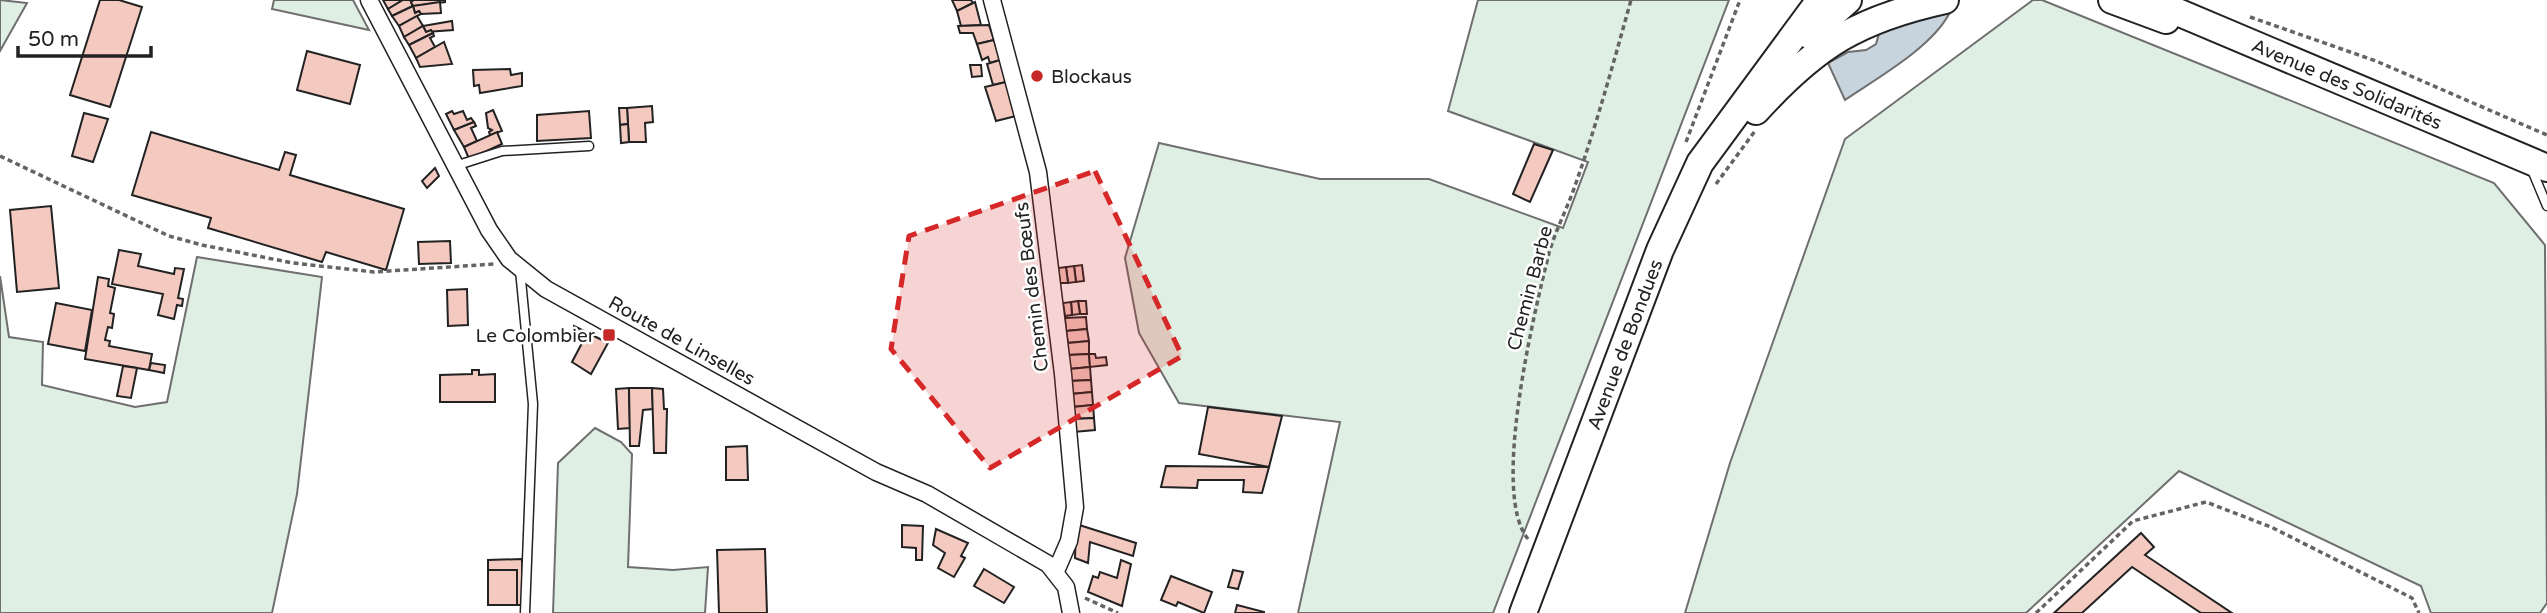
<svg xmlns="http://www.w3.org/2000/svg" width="2547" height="613" font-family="'Varela Round',sans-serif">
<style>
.green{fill:#e0efe3;stroke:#6f6f6f;stroke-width:2}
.water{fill:#c7d3dd;stroke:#6f6f6f;stroke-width:2}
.building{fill:#f3c9c0;stroke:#222;stroke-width:2}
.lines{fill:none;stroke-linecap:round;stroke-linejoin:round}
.lane-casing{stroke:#222;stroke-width:11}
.street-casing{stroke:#222;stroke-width:19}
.primary-casing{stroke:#222;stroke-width:30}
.path{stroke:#646464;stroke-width:3.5;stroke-dasharray:5 3.5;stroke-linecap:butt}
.lane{stroke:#fff;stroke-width:8}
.street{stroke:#fff;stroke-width:16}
.primary{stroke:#fff;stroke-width:26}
.marked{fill:#d62828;fill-opacity:0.2;stroke:#d62828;stroke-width:5;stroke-dasharray:14 9;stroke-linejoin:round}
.poi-dot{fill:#c62828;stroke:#fff;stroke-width:2.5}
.labels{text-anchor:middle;stroke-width:5;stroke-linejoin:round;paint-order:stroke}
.poi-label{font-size:19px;fill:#222;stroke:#fff;text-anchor:start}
.street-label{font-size:19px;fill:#222;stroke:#fff}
</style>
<rect width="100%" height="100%" fill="#fff"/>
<g class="green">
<path d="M0 0 27 3 0 51Z"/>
<path d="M274 0H353L369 30 272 9Z"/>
<path d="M1478 0H1729L1493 613H1298L1340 422 1179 403 1139 333 1125 258 1159 143 1320 179H1429L1563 228 1588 162 1448 111Z"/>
<path d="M2033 0H2042L2494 183 2545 245 2547 603 2540 613H2431L2421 586 2179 471 2026 613H1685L1730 463 1845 139Z"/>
<path d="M197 257 322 277 297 494 272 613H0V276L9 337 43 342 42 385 135 407 167 402Z"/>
<path d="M595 428 621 442 632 454 628 567 673 570 708 567 705 613H553L558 463Z"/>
</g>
<path class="water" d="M1933 14H1949C1931 48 1877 78 1845 100L1828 63 1848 52 1866 50 1876 44 1880 30Z"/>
<g class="building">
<path d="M100 0H119L142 7 110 107 70 95Z"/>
<path d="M383 0H403L388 9Z"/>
<path d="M403 0H414L411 2 413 6 392 16 388 9Z"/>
<path d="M414 0H445V2L413 6 411 2Z"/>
<path d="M952 0H971L973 3 957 11Z"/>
<path d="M440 2 441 13 421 14 419 11 415 13 413 6Z"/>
<path d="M975 2 981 25 961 26 957 11Z"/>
<path d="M413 6 415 13 419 11 421 14 399 26 392 16Z"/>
<path d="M417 16 423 26 404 37 399 26Z"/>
<path d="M452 21 453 30 426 32 423 26Z"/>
<path d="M989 25 994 40 977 44 973 33H960L958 26Z"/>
<path d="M423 26 426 32 431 30 433 33 409 45 404 37Z"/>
<path d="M433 33 434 36 430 38 435 47 416 58 409 45Z"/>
<path d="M994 40 1000 60 990 63 988 57 982 60 977 44Z"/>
<path d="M444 42 452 64 420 67 416 58Z"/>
<path d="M307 51 360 65 350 104 297 90Z"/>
<path d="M1000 60 1006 82 993 85 987 64Z"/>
<path d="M970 65H981L982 76 972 77Z"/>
<path d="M510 69 511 75 522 73V86L480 93 479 85 474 86 473 70Z"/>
<path d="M1006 82 1016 116 996 121 985 87Z"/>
<path d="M652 106 653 122 645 123 646 142H629L627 108Z"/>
<path d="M619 108H627L628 124 620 125Z"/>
<path d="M493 110 502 131 490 135 489 132 492 130 488 128 486 113Z"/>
<path d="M452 111 454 114 463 111 467 120 471 118 474 122 454 130 446 114Z"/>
<path d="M589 111 591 138 537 141V115Z"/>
<path d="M84 113 108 119 93 162 72 156Z"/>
<path d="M474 122 476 126 471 128 477 141 464 147 454 130Z"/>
<path d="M628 124 629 142 621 143 620 125Z"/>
<path d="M151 132 279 170 285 152 296 155 290 175 404 209 386 270 326 252 322 262 208 228 211 218 132 195Z"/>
<path d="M497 132 502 144 469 159 464 147Z"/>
<path d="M1534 144 1553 150 1530 202 1513 194Z"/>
<path d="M435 168 439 176 427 188 422 181Z"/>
<path d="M51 206 59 288 17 292 10 210Z"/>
<path d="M450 241 451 263 419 264 418 242Z"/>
<path d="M119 250 141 254 138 266 174 274 175 268 184 269 178 298 183 299 182 306 177 305 174 319 158 315 163 294 112 284Z"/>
<path d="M1082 265 1084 281 1076 282 1074 266Z"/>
<path d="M1074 266 1076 282 1068 283 1066 267Z"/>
<path d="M1066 267 1068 283H1060L1058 268Z"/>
<path d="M98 277 109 279 108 286 115 288 110 313 114 314 112 328 108 327 105 340 110 341 109 346 152 354 149 370 85 359Z"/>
<path d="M467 289 468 325 448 326 447 290Z"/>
<path d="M1078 301H1086L1087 314H1080Z"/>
<path d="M1078 301 1080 314 1072 315 1071 302Z"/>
<path d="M1071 302 1072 315 1065 316 1063 303Z"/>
<path d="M56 303 92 310 85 351 48 344Z"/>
<path d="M1086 317 1087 329 1066 331 1065 318Z"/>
<path d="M574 326 608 343 591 374 572 362 582 343 573 337Z"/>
<path d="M1087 329 1089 341 1068 343 1066 331Z"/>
<path d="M1089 341V354L1068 355V343Z"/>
<path d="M1089 354 1090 367 1069 369 1068 355Z"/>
<path d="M1089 354H1095L1096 358 1106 357 1107 365 1090 367Z"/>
<path d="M151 363 165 365 164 373 149 370Z"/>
<path d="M123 366 137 368 131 398 117 396Z"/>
<path d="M1090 367 1091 380 1070 381 1069 369Z"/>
<path d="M472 370H479V375L495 374V402H440V375L472 374Z"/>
<path d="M1091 380 1092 392 1071 394 1070 381Z"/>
<path d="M629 388 630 428 618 429 616 389Z"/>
<path d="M629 388H652L653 409 643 410 639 446H630Z"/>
<path d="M652 388 663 389 664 409H667L666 453H654Z"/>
<path d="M1092 392 1093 405 1072 407 1071 394Z"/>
<path d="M1093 405 1094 418 1073 419 1072 407Z"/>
<path d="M1208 407 1282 416 1269 467 1199 454Z"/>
<path d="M1094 418 1095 430 1074 432 1073 419Z"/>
<path d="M747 446 748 480H726V447Z"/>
<path d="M1166 466 1269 467 1262 493 1243 492 1244 480H1198L1197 488 1161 487Z"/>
<path d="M1076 524 1136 543 1133 556 1090 542 1088 563 1075 558Z"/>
<path d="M902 525 923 526 922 560H916V548L902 547Z"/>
<path d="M936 529 968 543 961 556 965 558 954 577 938 568 945 553 933 545Z"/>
<path d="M2141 533 2154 547 2145 555 2232 613H2201L2132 567 2082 613H2054Z"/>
<path d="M765 549 767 613H719L717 550Z"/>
<path d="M522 559V605H517V570H488V560Z"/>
<path d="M1121 560 1131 564 1122 606 1088 592 1093 576 1098 578 1100 572 1117 578Z"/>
<path d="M984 569 1014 587 1004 603 974 586Z"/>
<rect x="488" y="570" width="29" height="35"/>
<path d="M1233 570 1243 572 1238 589 1228 587Z"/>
<path d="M1171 576 1212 592 1204 613 1178 602 1176 606 1161 600Z"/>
<path d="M1237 605 1264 612V613H1235Z"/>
</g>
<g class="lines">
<g class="lane-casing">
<g id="lane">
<path d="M455 166 502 151 589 146"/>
<path d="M2532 170 2547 206"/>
<path d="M520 270 533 404 525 613"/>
</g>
</g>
<g class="street-casing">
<g id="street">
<path d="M369 0 489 230 509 259 546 289 876 472 927 494 1048 564 1066 587 1071 613"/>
<path d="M992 0 1038 172 1063 374 1075 507 1069 541 1056 571"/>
</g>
</g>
<g class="primary-casing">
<g id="primary">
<path d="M2112 0 2166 20"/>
<path id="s1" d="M2149 0 2547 168"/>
<path d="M1809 35 1848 0"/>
<path d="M1756 111C1816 45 1858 19 1945 0"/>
<path id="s2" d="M1523 613 1660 250 1700 163 1820 0"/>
</g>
</g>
<g class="path">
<path d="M2250 17 2376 61 2547 135"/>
<path d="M1686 142 1740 0"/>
<path d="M0 156 169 236 202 245 293 263 374 272 494 264"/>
<path d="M1716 184 1755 131"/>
<path d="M1528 539C1490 493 1535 310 1549 253 1556 229 1568 207 1576 183 1597 123 1614 61 1631 0"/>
<path d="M1085 598 1118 613"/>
<path d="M2036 613 2133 521 2206 502 2271 527 2412 598 2419 613"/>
</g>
<use href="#lane" class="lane"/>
<use href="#street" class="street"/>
<use href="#primary" class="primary"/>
</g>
<path class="marked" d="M1095 171 1182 356 990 468 891 349 909 236Z"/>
<g class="poi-dot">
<circle cx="1037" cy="76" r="7"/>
<rect x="602" y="328" width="14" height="14" rx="3.5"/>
</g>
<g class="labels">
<g class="poi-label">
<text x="1051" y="83">Blockaus</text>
<text x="595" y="342" text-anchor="end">Le Colombier</text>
</g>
<g class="street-label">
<text dy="7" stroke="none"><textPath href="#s1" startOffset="215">Avenue des Solidarités</textPath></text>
<text transform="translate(1031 287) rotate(-97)" y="7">Chemin des Bœufs</text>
<text transform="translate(1529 288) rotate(-75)" y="7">Chemin Barbe</text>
<text transform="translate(682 340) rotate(29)" y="7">Route de Linselles</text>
<text dy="7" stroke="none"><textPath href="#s2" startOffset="287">Avenue de Bondues</textPath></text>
</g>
</g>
<path d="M18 46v10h133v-10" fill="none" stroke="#222222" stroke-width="3.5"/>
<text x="28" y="46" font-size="21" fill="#222222" stroke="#ffffff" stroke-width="5" paint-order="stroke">50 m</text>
</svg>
